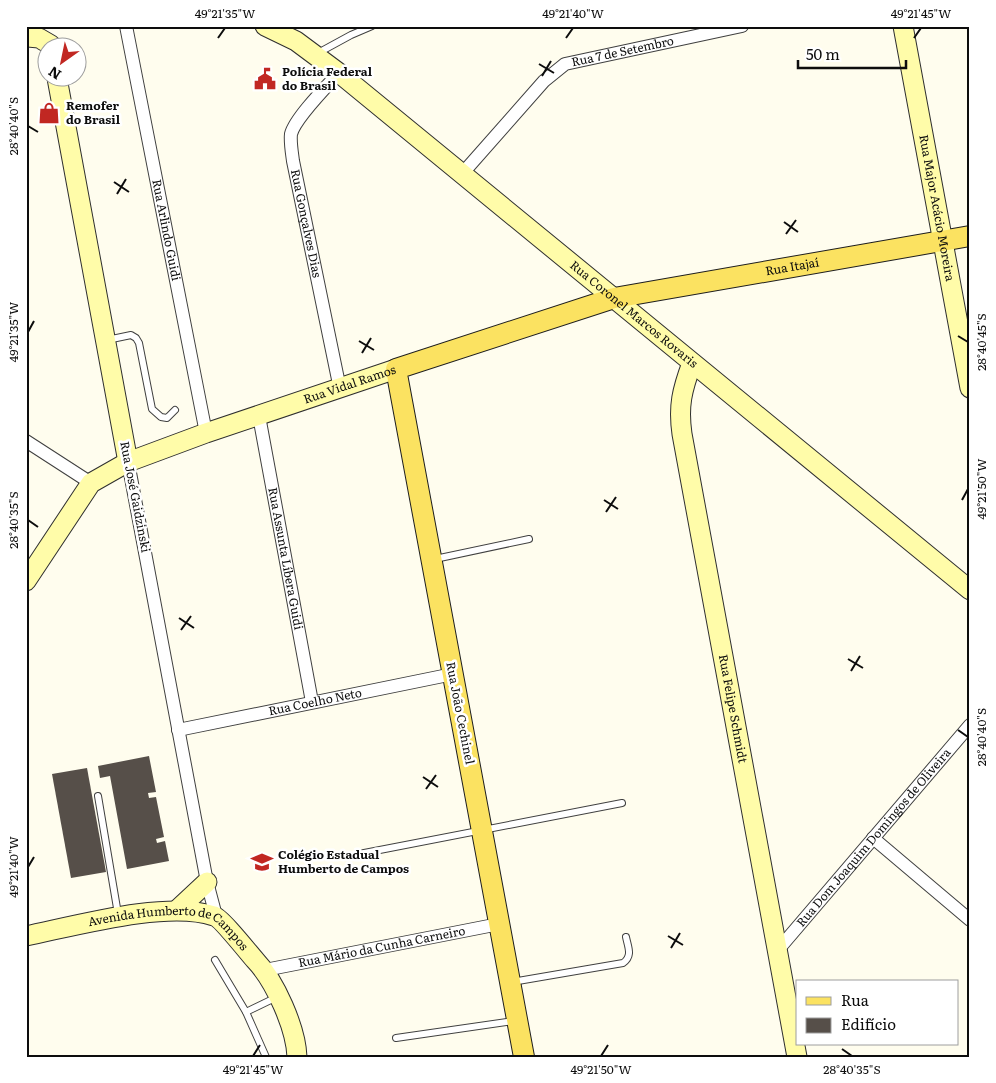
<svg xmlns="http://www.w3.org/2000/svg" width="996" height="1083" font-family="Literata,serif">
<style>
.building{fill:#564f49}
.lines{fill:none;stroke-linecap:round;stroke-linejoin:round}
.lane-casing{stroke:#404040;stroke-width:8}
.street-casing{stroke:#404040;stroke-width:14}
.secondary-casing{stroke:#2f2f2f;stroke-width:21}
.primary-casing{stroke:#1e1e1e;stroke-width:22}
.lane{stroke:#fff;stroke-width:6}
.street{stroke:#fff;stroke-width:12}
.secondary{stroke:#fffca9;stroke-width:19}
.primary{stroke:#fbe261;stroke-width:20}
.ticks{fill:none;stroke:#0d0d0d;stroke-width:2}
.labels{text-anchor:middle;stroke-width:5;stroke-linejoin:round;paint-order:stroke}
.street-label{font-size:12px;fill:#0d0d0d;stroke:#fff}
.poi-label{font-size:12px;font-weight:bold;fill:#0d0d0d;stroke:#fff;text-anchor:start}
.neatline{fill:none;stroke:#0d0d0d;stroke-width:2}
.ticks-label{font-size:12px;text-anchor:middle;fill:#0d0d0d}
</style>
<rect width="100%" height="100%" fill="#fffdee"/>
<g class="building">
<path d="M149 756 156 792 148 793 149 798 156 797 164 837 156 839 157 843 165 841 169 861 127 869 110 776 100 778 98 766Z"/>
<path d="M87 768 106 872 71 878 52 774Z"/>
</g>
<g class="lines">
<g class="lane-casing">
<g id="lane">
<path d="M318 53 351 35 372 26"/>
<path d="M107 340 131 335 136 338 139 343 152 409 161 417 167 418 175 410"/>
<path d="M435 559 529 539"/>
<path d="M98 796 118 914"/>
<path d="M359 854 622 803"/>
<path d="M215 960 246 1012 266 1057"/>
<path d="M512 982 623 963C633 956 628 947 626 937"/>
<path d="M246 1012 277 997"/>
<path d="M396 1038 514 1021"/>
</g>
</g>
<g class="street-casing">
<g id="street">
<path id="s1" d="M126 26 206 433"/>
<path id="s2" d="M339 73C327 86 295 118 291 134 290 142 292 153 293 161L340 389"/>
<path id="s3" d="M462 174 544 81 565 64 742 26"/>
<path id="s4" d="M259 416 312 702"/>
<path d="M26 441 91 483"/>
<path d="M128 462 207 882 216 916"/>
<path id="s5" d="M178 730 453 674"/>
<path d="M873 838 970 920"/>
<path id="s6" d="M777 951 970 725"/>
<path id="s7" d="M265 970 499 924"/>
</g>
</g>
<g class="secondary-casing">
<g id="secondary">
<path id="s8" d="M265 26 296 41 339 73 970 590"/>
<path id="s9" d="M903 26 970 388"/>
<path d="M28 37 39 38 51 45"/>
<path d="M57 78 128 462"/>
<path id="s10" d="M692 363C682 390 678 406 682 434L797 1057"/>
<path id="s11" d="M26 581 91 483 128 462 206 433 396 369"/>
<path d="M177 910 207 882"/>
<path id="s12" d="M26 936C75 926 168 900 214 916 221 918 248 952 255 960 275 981 296 1028 297 1057"/>
</g>
</g>
<g class="primary-casing">
<g id="primary">
<path id="s13" d="M524 1057 396 369 614 298 970 236"/>
</g>
</g>
<use href="#lane" class="lane"/>
<use href="#street" class="street"/>
<use href="#secondary" class="secondary"/>
<use href="#primary" class="primary"/>
</g>
<path class="ticks" d="M218 38 225 28M566 38 573 28M914 38 921 28M539 64 554 73M542 76 551 61M28 126 38 132M114 182 129 192M117 194 126 179M784 222 798 232M786 234 796 220M28 332 34 321M958 336 968 342M359 341 374 350M362 353 371 338M604 500 618 509M962 500 968 489M606 512 616 497M28 520 38 527M179 618 194 628M181 630 191 616M848 659 863 668M851 671 860 656M958 730 968 737M423 777 438 787M426 789 436 775M28 867 34 857M668 936 683 945M671 948 680 933M842 1049 852 1056M253 1056 260 1045M601 1056 608 1045"/>
<defs>
<g id="civic-bare" transform="scale(1.725)"><path d="M-.6-6.5H3V-4.5H.6V-3L4-1V1h2V6H-6V1h2V-1L-.6-3ZM-1.2 2.5V6h2.4V2.5Z" fill="#c12722" stroke="#fff" stroke-width="2.5" paint-order="stroke"/></g>
<g id="shop-bare" transform="scale(1.725)"><path d="M-5-2.5h2.3a2.7 3.5 0 0 1 5.4 0H5L5.5 6h-11ZM-1.5-2.5h3a1.5 2.3 0 0 0-3 0Z" fill="#c12722" stroke="#fff" stroke-width="2.5" paint-order="stroke"/></g>
<g id="school-bare" transform="scale(1.725)"><path d="M0-5L7-2L0 1L-7-2ZM-4 1L0 2.5L4 1V4Q0 6-4 4Z" fill="#c12722" stroke="#fff" stroke-width="2.5" paint-order="stroke"/></g>
</defs>
<g fill-rule="evenodd">
<use href="#civic-bare" x="265" y="79"/>
<use href="#shop-bare" x="49" y="113"/>
<use href="#school-bare" x="262" y="862"/>
</g>
<g class="labels">
<g class="street-label">
<text dy="4" stroke="none"><textPath href="#s3" startOffset="210">Rua 7 de Setembro</textPath></text>
<text dy="4" stroke="none"><textPath href="#s9" startOffset="185">Rua Major Acácio Moreira</textPath></text>
<text dy="4" stroke="none"><textPath href="#s2" startOffset="169">Rua Gonçalves Dias</textPath></text>
<text dy="4" stroke="none"><textPath href="#s1" startOffset="208">Rua Arlindo Guidi</textPath></text>
<text dy="4" stroke="none"><textPath href="#s13" startOffset="1110">Rua Itajaí</textPath></text>
<text dy="4" stroke="none"><textPath href="#s8" startOffset="469">Rua Coronel Marcos Rovaris</textPath></text>
<text dy="4" stroke="none"><textPath href="#s11" startOffset="395">Rua Vidal Ramos</textPath></text>
<text transform="translate(135 497) rotate(79)" y="4">Rua José Gaidzinski</text>
<text dy="4" stroke="none"><textPath href="#s4" startOffset="145">Rua Assunta Líbera Guidi</textPath></text>
<text dy="4" stroke="none"><textPath href="#s5" startOffset="140">Rua Coelho Neto</textPath></text>
<text dy="4" stroke="none"><textPath href="#s10" startOffset="352">Rua Felipe Schmidt</textPath></text>
<text transform="translate(460 713) rotate(79)" y="4">Rua João Cechinel</text>
<text dy="4" stroke="none"><textPath href="#s6" startOffset="149">Rua Dom Joaquim Domingos de Oliveira</textPath></text>
<text dy="4" stroke="none"><textPath href="#s12" startOffset="150">Avenida Humberto de Campos</textPath></text>
<text dy="4" stroke="none"><textPath href="#s7" startOffset="119">Rua Mário da Cunha Carneiro</textPath></text>
</g>
<g class="poi-label">
<text x="282" y="76">Polícia Federal<tspan x="282" dy="14">do Brasil</tspan></text>
<text x="66" y="110">Remofer<tspan x="66" dy="14">do Brasil</tspan></text>
<text x="278" y="859">Colégio Estadual<tspan x="278" dy="14">Humberto de Campos</tspan></text>
</g>
</g>
<rect width="996" height="1083" fill="none" stroke="#ffffff" stroke-width="55"/>
<rect x="796" y="980" width="162" height="65" fill="#ffffff" stroke="#9e9e9e"/>
<rect x="806" y="997" width="25" height="8" fill="#fbe261" stroke="#9e9e9e"/>
<text x="841" y="1006" font-size="15" fill="#0d0d0d">Rua</text>
<rect x="806" y="1018" width="25" height="15" fill="#564f49" stroke="#9e9e9e"/>
<text x="841" y="1030" font-size="15" fill="#0d0d0d">Edifício</text>
<g transform="translate(62 62) rotate(213)"><circle r="24" fill="#ffffff" stroke="#9e9e9e"/>
<path d="M0-4L9 19L0 12L-9 19Z" fill="#c12722"/>
<text y="-8" font-size="14" font-weight="bold" text-anchor="middle" fill="#0d0d0d">N</text>
</g>
<path d="M798 60v8h108v-8" fill="none" stroke="#0d0d0d" stroke-width="2.5"/>
<text x="806" y="60" font-size="15" fill="#0d0d0d" stroke="#ffffff" stroke-width="4" paint-order="stroke">50 m</text>
<rect x="28" y="28" width="940" height="1028" class="neatline"/>
<g class="ticks-label">
<text x="225" y="18">49°21'35"W</text>
<text x="573" y="18">49°21'40"W</text>
<text x="921" y="18">49°21'45"W</text>
<text transform="translate(14 126) rotate(-90)" y="4">28°40'40"S</text>
<text transform="translate(14 332) rotate(-90)" y="4">49°21'35"W</text>
<text transform="translate(982 342) rotate(-90)" y="4">28°40'45"S</text>
<text transform="translate(982 489) rotate(-90)" y="4">49°21'50"W</text>
<text transform="translate(14 520) rotate(-90)" y="4">28°40'35"S</text>
<text transform="translate(982 737) rotate(-90)" y="4">28°40'40"S</text>
<text transform="translate(14 867) rotate(-90)" y="4">49°21'40"W</text>
<text x="253" y="1074">49°21'45"W</text>
<text x="601" y="1074">49°21'50"W</text>
<text x="852" y="1074">28°40'35"S</text>
</g>
</svg>
